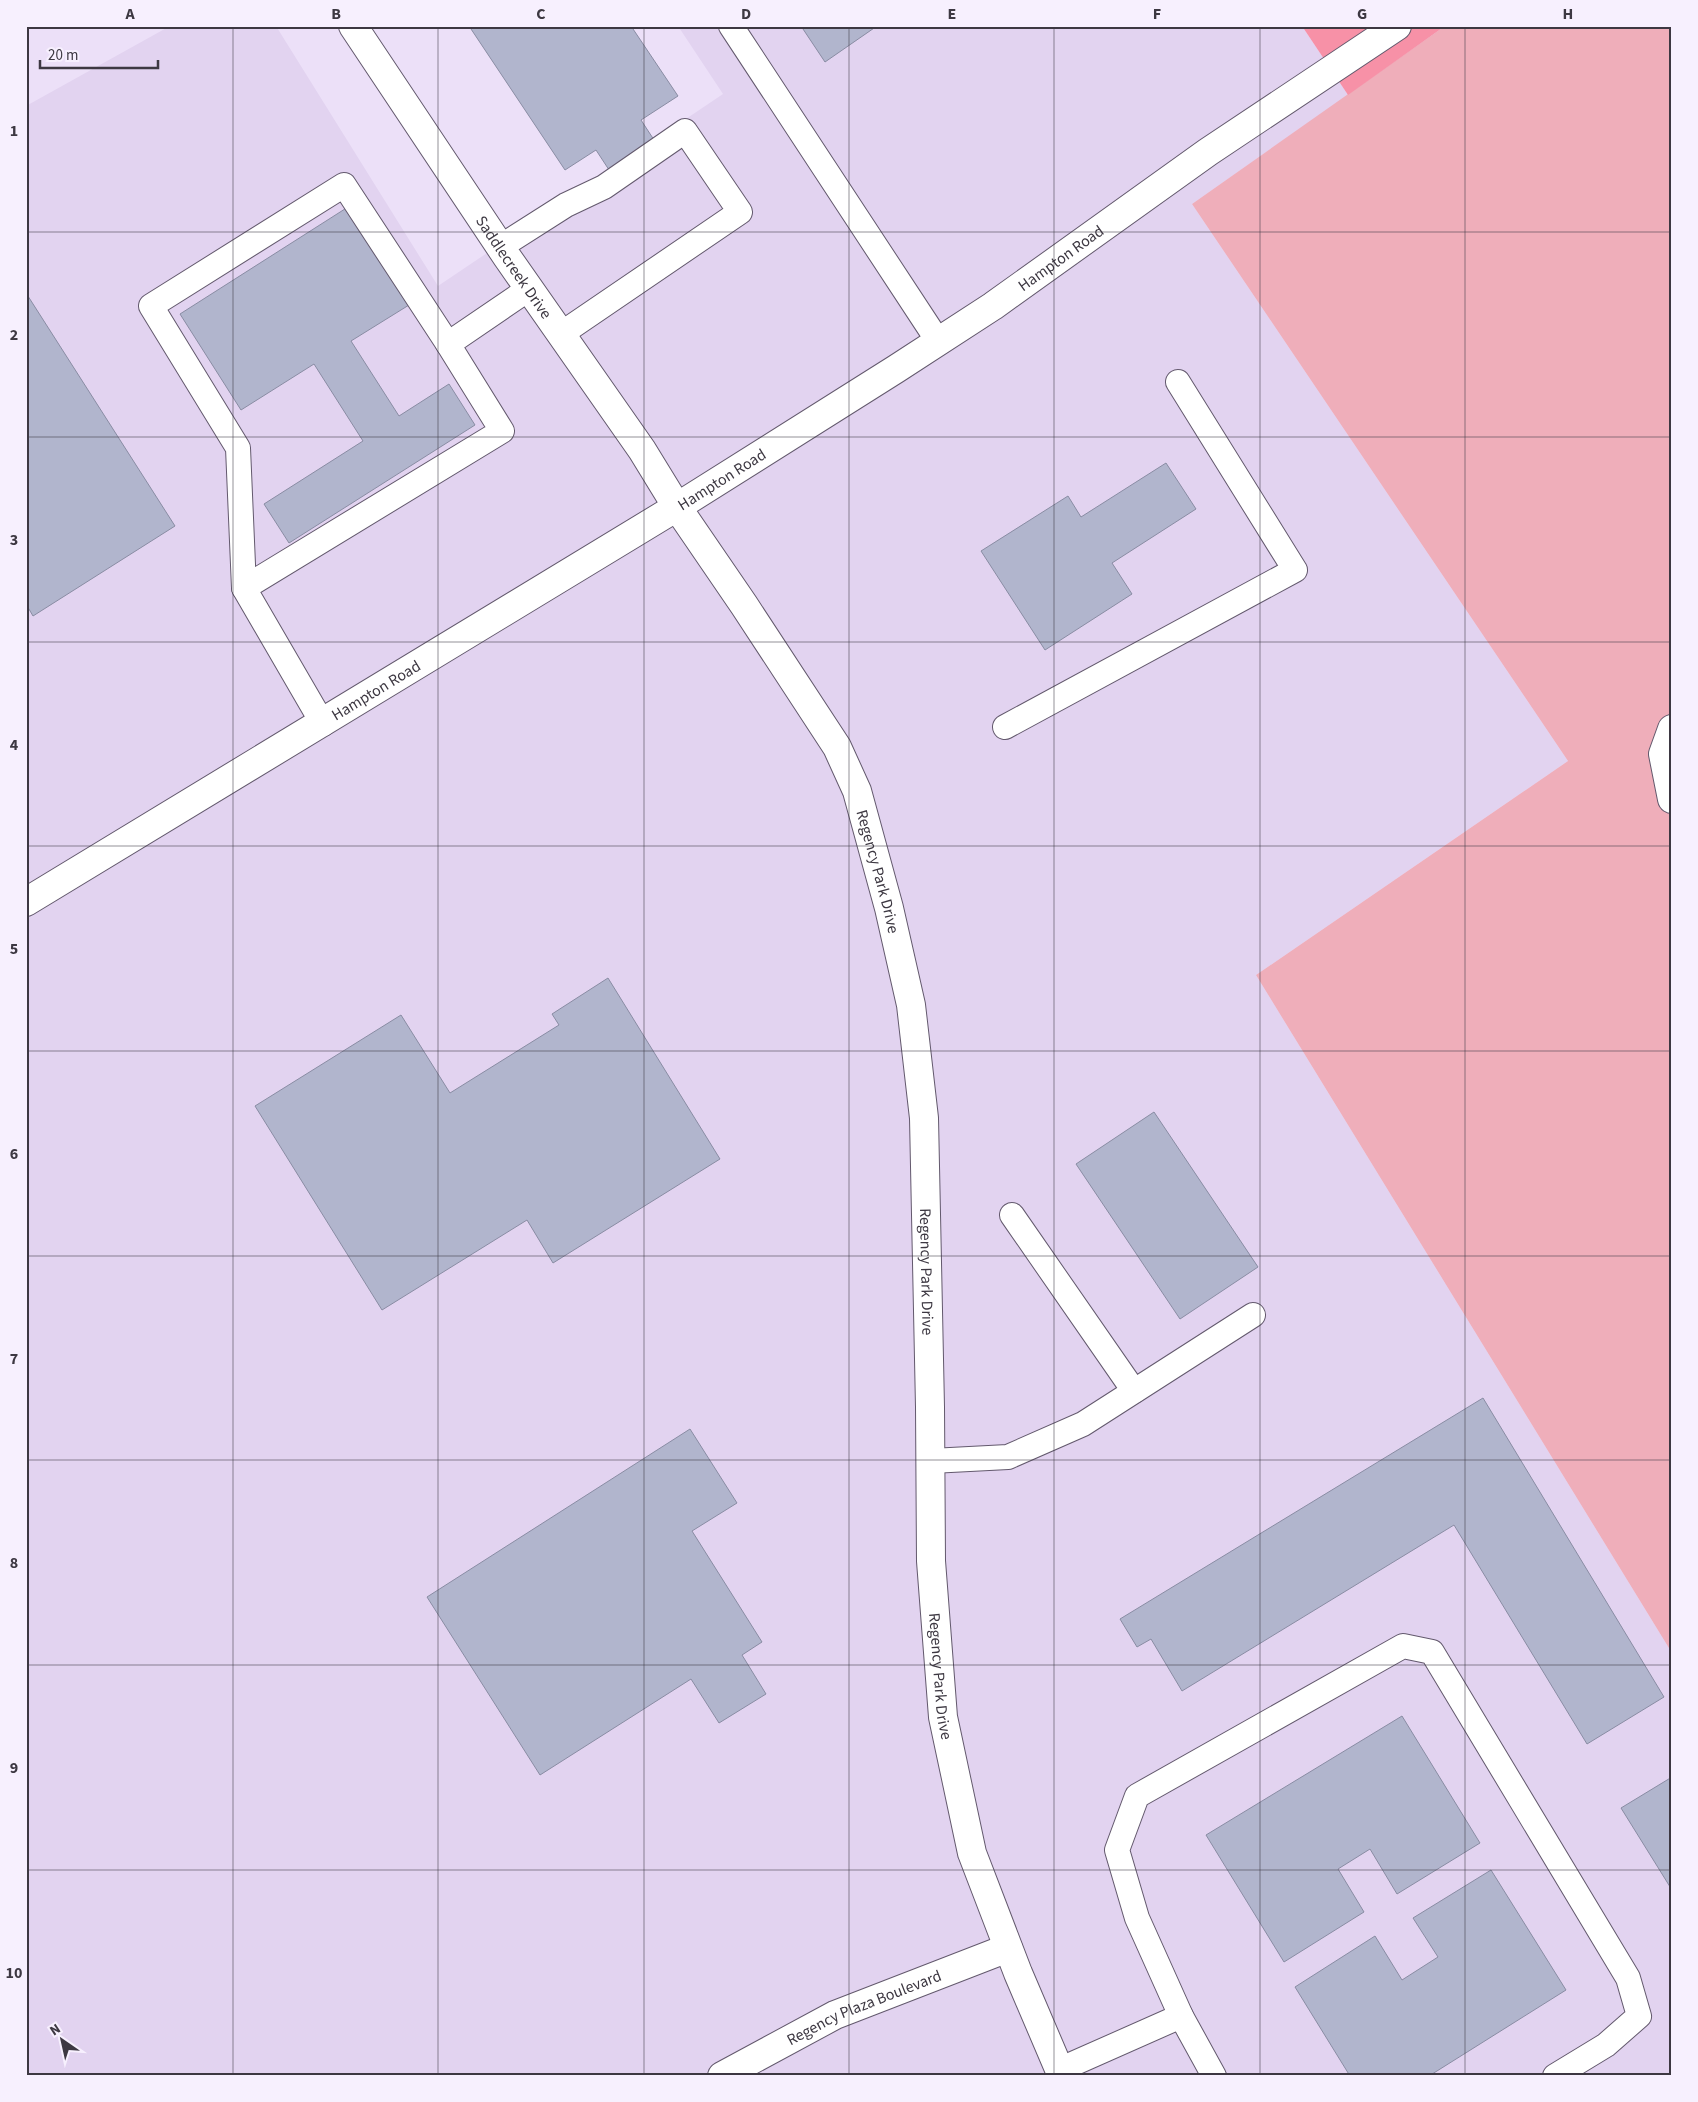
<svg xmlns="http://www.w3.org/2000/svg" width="1698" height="2102" font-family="'Source Sans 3',sans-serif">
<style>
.built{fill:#e2d3f0}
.green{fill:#efaeba}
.forest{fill:#f791a7}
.building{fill:#b1b5cd;stroke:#898ca3}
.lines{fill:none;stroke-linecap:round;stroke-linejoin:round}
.service-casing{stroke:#63596d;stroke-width:26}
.minor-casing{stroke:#63596d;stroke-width:30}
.primary-casing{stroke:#63596d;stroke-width:30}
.service{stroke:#fff;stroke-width:24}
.minor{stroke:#fff;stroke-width:28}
.primary{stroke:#fff;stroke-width:28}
.grid{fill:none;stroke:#3d3842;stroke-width:1;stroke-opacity:0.55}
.labels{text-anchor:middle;stroke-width:4;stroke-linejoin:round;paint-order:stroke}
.street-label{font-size:16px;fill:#3d3842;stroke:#f7f0fe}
.neatline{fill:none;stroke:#3d3842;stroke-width:2}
.grid-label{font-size:16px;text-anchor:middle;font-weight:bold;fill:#3d3842}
</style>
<rect width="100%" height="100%" fill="#ece0f8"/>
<path class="built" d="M170 26H276L438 286 723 94 678 26H1302L1348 95 1192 204 1568 761 1256 975 1672 1653V2076H26V106Z"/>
<path class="green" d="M1445 26H1672V1653L1256 975 1568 761 1192 204Z"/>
<path class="forest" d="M1302 26H1445L1348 95Z"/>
<g class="building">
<path d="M469 26H631L678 96 641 120 658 146 613 176 596 150 565 170Z"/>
<path d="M801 26H877L825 62Z"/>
<path d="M348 207 409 305 351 341 399 416 449 384 475 425 289 543 264 504 363 441 314 364 241 410 180 314Z"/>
<path d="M26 293 175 526 33 616 26 604Z"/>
<path d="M1166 463 1196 509 1112 563 1132 594 1045 650 981 551 1068 496 1081 517Z"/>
<path d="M608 978 720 1159 553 1263 527 1220 382 1310 255 1106 401 1015 450 1093 559 1025 552 1014Z"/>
<path d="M1154 1112 1258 1267 1180 1319 1076 1164Z"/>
<path d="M1483 1398 1664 1697 1587 1744 1454 1525 1182 1691 1151 1639 1137 1647 1120 1619Z"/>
<path d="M690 1429 737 1503 692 1531 762 1642 742 1655 766 1694 719 1723 691 1679 540 1775 427 1597Z"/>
<path d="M1402 1716 1480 1843 1397 1894 1370 1849 1338 1869 1364 1912 1284 1962 1206 1835Z"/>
<path d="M1672 1777V1890L1621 1808Z"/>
<path d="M1491 1870 1566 1990 1429 2076H1350L1295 1987 1375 1936 1402 1980 1438 1957 1413 1918Z"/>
</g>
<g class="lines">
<g class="service-casing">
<g id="service">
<path d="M731 26 938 341"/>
<path d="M500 247 566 205 604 187 685 131 740 212 561 334"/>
<path d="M244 588 238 448 151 306 344 185 448 344"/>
<path d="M323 724 244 588 502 431 448 344 530 288"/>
<path d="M1005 727 1295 570 1178 382"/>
<path d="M1012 1215 1134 1391"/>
<path d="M931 1461 1008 1457 1083 1424 1253 1315"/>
<path d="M1059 2070 1181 2016"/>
<path d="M1214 2076 1181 2016 1137 1918 1117 1850 1137 1796 1403 1646 1432 1652 1628 1978 1639 2016 1606 2045 1555 2076"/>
</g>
</g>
<g class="minor-casing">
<g id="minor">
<path id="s1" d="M353 26 507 257 642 450 677 507 744 605 837 747 857 791 889 908 911 1005 924 1118 930 1407 931 1561 943 1717 972 1853 1018 1973 1062 2076"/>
<path d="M1672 729 1663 754 1672 799"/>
<path id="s2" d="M722 2076 835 2015 1008 1948"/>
</g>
</g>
<g class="primary-casing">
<g id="primary">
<path id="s3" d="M26 902 677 507 896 369 993 306 1208 152 1397 26"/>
</g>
</g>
<use href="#service" class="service"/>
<use href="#minor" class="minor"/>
<use href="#primary" class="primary"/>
</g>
<path class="grid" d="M233 26V2076M438 26V2076M644 26V2076M849 26V2076M1054 26V2076M1260 26V2076M1465 26V2076M26 232H1672M26 437H1672M26 642H1672M26 846H1672M26 1051H1672M26 1256H1672M26 1460H1672M26 1665H1672M26 1870H1672"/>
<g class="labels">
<g class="street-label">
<text dy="6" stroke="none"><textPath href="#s3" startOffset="1219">Hampton Road</textPath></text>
<text dy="6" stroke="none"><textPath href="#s1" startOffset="290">Saddlecreek Drive</textPath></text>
<text dy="6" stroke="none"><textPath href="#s3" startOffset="814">Hampton Road</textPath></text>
<text dy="6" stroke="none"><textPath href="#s3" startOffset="409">Hampton Road</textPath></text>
<text dy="6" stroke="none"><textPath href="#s1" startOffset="1000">Regency Park Drive</textPath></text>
<text dy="6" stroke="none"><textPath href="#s1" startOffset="1405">Regency Park Drive</textPath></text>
<text dy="6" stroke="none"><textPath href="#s1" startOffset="1810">Regency Park Drive</textPath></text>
<text dy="6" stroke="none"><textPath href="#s2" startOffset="158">Regency Plaza Boulevard</textPath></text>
</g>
</g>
<rect width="1698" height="2102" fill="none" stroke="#f7f0fe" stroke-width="55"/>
<g transform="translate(62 2040) rotate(326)" stroke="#f7f0fe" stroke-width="4" paint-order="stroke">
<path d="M0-4L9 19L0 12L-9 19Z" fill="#3d3842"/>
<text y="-8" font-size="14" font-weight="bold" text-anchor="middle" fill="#3d3842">N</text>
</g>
<path d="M40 60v8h118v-8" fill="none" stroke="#3d3842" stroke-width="2.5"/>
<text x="48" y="60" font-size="15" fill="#3d3842" stroke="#f7f0fe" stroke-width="4" paint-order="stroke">20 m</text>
<rect x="28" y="28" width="1642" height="2046" class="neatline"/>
<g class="grid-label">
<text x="130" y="19">A</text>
<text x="336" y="19">B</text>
<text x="541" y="19">C</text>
<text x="746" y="19">D</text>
<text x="952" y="19">E</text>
<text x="1157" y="19">F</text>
<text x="1362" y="19">G</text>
<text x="1568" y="19">H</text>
<text x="14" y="136">1</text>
<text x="14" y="340">2</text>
<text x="14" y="545">3</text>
<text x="14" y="750">4</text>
<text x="14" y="954">5</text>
<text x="14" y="1159">6</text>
<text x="14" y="1364">7</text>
<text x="14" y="1568">8</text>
<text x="14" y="1773">9</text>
<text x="14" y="1978">10</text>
</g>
</svg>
